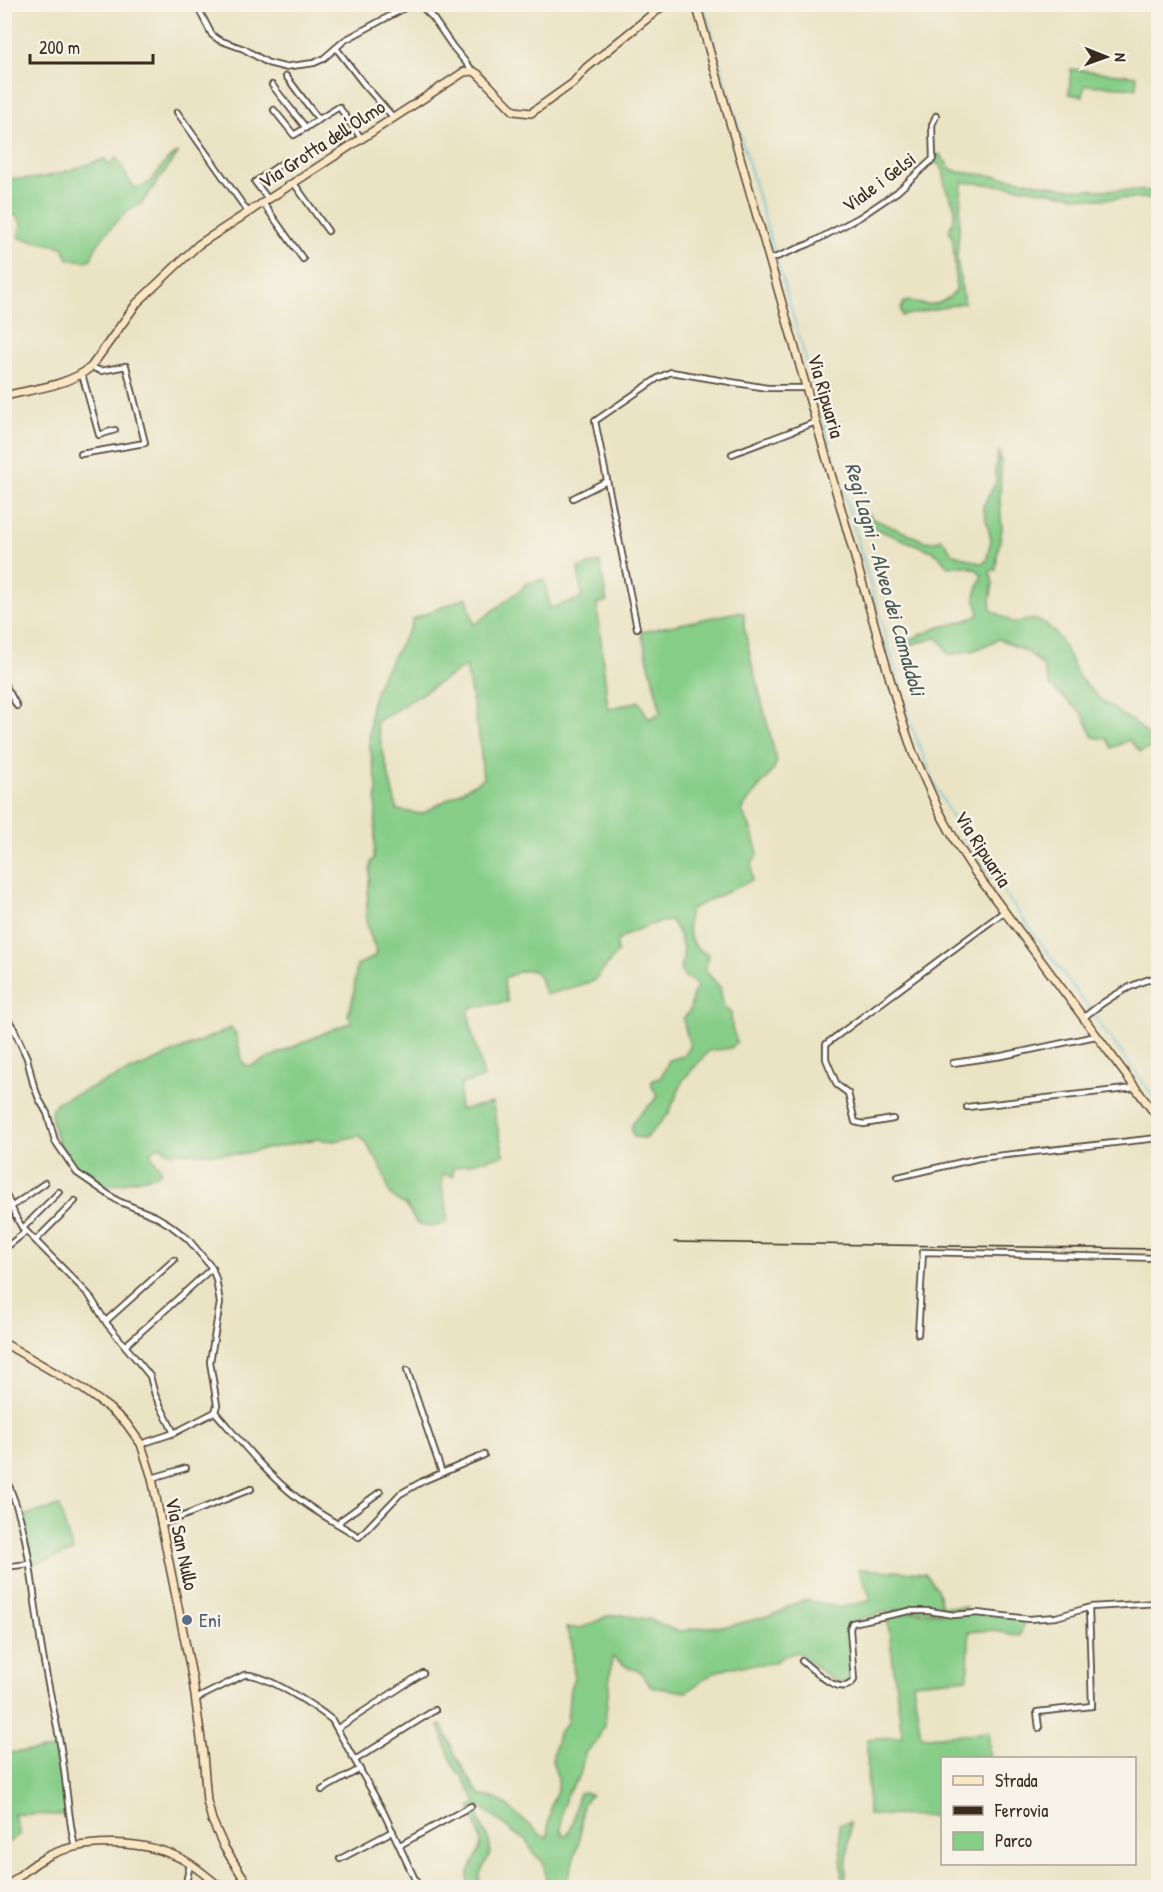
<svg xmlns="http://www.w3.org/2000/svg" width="1163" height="1892" font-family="'Patrick Hand',sans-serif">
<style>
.green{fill:#86cd88;stroke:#607c53;stroke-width:1.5;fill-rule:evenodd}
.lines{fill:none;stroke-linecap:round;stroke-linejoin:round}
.stream{stroke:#5abdd9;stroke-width:1.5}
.street-casing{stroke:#554637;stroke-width:8}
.secondary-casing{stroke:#554637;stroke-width:10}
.street{stroke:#fff;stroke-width:4.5}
.secondary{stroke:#fbe6c4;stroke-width:7}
.rail{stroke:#3b2a1e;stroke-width:1.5}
.service-dot{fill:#5c6f8a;stroke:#f7f3e8;stroke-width:2}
.labels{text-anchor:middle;stroke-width:5;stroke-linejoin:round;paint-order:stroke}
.street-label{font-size:20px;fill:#3b2a1e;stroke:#f7f3e8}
.service-label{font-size:20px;fill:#4e5e75;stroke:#f7f3e8;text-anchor:start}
.water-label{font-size:21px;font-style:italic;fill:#445656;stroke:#f7f3e8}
</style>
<rect width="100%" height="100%" fill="#f7f3e8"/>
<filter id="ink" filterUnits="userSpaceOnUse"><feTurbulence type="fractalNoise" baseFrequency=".0167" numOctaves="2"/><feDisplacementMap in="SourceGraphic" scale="12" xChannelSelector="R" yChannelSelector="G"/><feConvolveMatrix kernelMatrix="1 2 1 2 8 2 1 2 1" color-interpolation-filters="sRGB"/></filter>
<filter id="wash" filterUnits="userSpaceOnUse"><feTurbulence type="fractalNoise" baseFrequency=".008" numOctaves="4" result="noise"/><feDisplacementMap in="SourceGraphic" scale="24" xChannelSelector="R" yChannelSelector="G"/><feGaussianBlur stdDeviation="1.35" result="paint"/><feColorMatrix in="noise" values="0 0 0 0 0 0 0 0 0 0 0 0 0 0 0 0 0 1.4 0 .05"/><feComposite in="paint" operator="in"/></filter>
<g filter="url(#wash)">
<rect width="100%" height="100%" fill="#eae3c4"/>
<g class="green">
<path d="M1071 69 1137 76 1136 88 1085 85 1083 96 1069 94Z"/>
<path d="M178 153 141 204C124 210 96 241 91 259L86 261 68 259 63 247 20 238 18 236 22 223 15 215H12L5 222V177C38 185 73 168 105 159L110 165 117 157 130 182 137 188C156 186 160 159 178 153Z"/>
<path d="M939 154 951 169 958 172 1004 177 1070 189 1158 191V198L1096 199 1017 187 962 182 957 259 964 303 902 316 901 309 904 302C912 300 914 302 922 304 936 307 948 299 956 291L953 240 949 230C952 224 955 218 955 211 955 202 949 197 946 189 942 179 948 170 937 163L932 164Z"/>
<path d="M999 451 1001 462 1000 502 1002 529 997 556 996 570H993L990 572 993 583 990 600 991 610 1014 623 1034 619 1046 624 1055 633 1064 646 1078 676 1101 700 1139 726 1149 737 1158 739V746L1140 752 1129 740 1112 748 1107 739 1093 737 1083 714 1050 686 1043 666 1029 653 999 639 975 650 950 655C944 651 946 642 936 638L901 647 899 642C913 640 927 631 941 627 954 623 966 622 979 615L975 596 982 575C975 565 960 565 948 567L941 558 932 551 870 527 868 513 873 519 925 541 933 542 942 539 952 553 979 563 986 562 991 540 983 506 996 482 995 470Z"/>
<path d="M600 562 607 602 597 603 608 709 639 701 649 719 661 712 641 632 737 612 744 613V627L751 660 777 762C771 780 750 792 742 811L750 827 758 853 752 865V880L691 909C686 918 687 939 696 947 699 950 704 952 708 955L705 970 720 987 724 1008 731 1013 732 1028 737 1042 731 1048 709 1051 683 1080 669 1113 646 1138 634 1137C624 1119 649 1110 658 1096L652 1087V1081L661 1077 669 1060 683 1056 690 1047 683 1019 690 1010 693 993 697 989 695 984C691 980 683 977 681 972 679 965 682 964 683 958 685 947 678 930 671 921 658 921 622 933 616 944L618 952 594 981 546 995C542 989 542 980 538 975 529 964 515 975 504 978L505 991 508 1002 473 1007 469 1010C469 1034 480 1055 484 1078L461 1084 459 1110 492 1103 504 1155 453 1168V1176L443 1174C438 1190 452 1211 446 1223L433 1227 417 1224 406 1205C384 1198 389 1182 380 1166 375 1156 368 1146 361 1137L359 1136 334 1141 317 1139 240 1154 169 1152 159 1146 150 1153 161 1170 158 1175 99 1188C74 1170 52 1144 51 1111L57 1102 231 1028 235 1032 243 1063 248 1066 253 1065 331 1030 352 1022 348 1015 353 998 357 965 374 957 376 951 367 926 366 915 371 862 374 858 377 784 369 743 371 705 380 679 410 628 413 619 467 597 474 625 524 587V584L544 579 550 608 582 598 578 568ZM466 666 480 743 483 779 422 814 397 810 376 722Z"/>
<path d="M59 1506 73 1552 32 1564 22 1516Z"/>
<path d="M859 1569 925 1573 937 1588 942 1607H966L967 1611 891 1610 848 1623 847 1634 852 1676C841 1691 830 1677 820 1670 812 1663 805 1659 798 1652L784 1656 773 1663 730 1667 715 1672 686 1692 651 1687 640 1671 629 1668 612 1657 605 1722 596 1743 585 1753 580 1775 566 1796 562 1811 561 1830 564 1835H567C579 1818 572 1809 579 1793L584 1792 591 1795 583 1804 579 1842 565 1887H549L546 1882 544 1863 533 1853 527 1840 517 1835 480 1806C473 1823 492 1835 490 1852 487 1865 474 1874 482 1887H460L468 1883C465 1869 481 1856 481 1841 481 1836 472 1815 470 1808L476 1802 461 1774H458L449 1755 439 1726 442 1725 458 1760 476 1790 483 1796 496 1798 501 1801 542 1836 547 1837 551 1805 558 1788V1779L552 1761 558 1733 567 1723 570 1688 574 1678 572 1645 566 1628H580L592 1624 606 1616 622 1615 652 1620 676 1631H682L702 1627 730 1626 778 1613 791 1605 805 1600 832 1605 837 1608 869 1601 871 1599Z"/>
<path d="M896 1612 983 1614 1025 1619 1020 1636 990 1630 969 1632 968 1678 913 1683 921 1736 927 1737 989 1732V1758H942V1816L868 1815 867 1741 868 1739 902 1736 887 1614Z"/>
<path d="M59 1749 66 1815 14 1814 20 1834 5 1845V1753Z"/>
<path d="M850 1822 845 1887H843L839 1824Z"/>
</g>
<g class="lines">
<g class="stream">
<path d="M703 4 775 255"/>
<path d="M777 260 910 722 936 787 961 834 1158 1103"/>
</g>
</g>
</g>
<g filter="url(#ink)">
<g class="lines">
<g class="street-casing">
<g id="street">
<path d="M196 4 212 35 219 40 244 49 268 63 284 67 314 63 323 59 345 40 412 4"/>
<path d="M419 4 433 18 453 47 473 71"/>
<path d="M336 48 363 83 393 117"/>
<path d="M286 76 319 120"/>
<path d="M272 85 306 128"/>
<path d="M274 110 294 135 339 107 361 138"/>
<path d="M177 112 248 212"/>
<path d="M293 182 328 231"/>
<path d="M268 199 255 182 285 161"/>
<path d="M263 203 303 259"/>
<path d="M769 260 809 244 860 217 897 192 933 159 932 125 936 116"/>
<path d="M82 374 99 435 115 430"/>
<path d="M81 454 145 443 126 366 101 371 91 367"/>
<path d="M732 454 816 422"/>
<path d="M573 498 607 481"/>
<path d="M637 628 595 421 658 378 671 372 767 388H806"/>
<path d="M4 683 17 706"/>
<path d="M4 1014 13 1027 27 1058 33 1083 39 1099 47 1113 55 1141 77 1173 118 1201 155 1216 170 1225 188 1239 212 1268 216 1279 220 1303 210 1362 217 1405 215 1412 174 1433 141 1444"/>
<path d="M1083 1018C1105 1000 1130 983 1158 977"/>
<path d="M953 1063 1002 1056 1096 1036"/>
<path d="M967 1107 1135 1088"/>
<path d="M893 1119 864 1124 855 1122 848 1093 837 1085 826 1059V1044L1005 911"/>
<path d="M898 1177 979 1158 1158 1138"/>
<path d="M4 1190 15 1215 24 1231 23 1234 4 1249"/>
<path d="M59 1192 23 1228 89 1295 107 1324 150 1376 155 1395 174 1433"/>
<path d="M11 1207 45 1183"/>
<path d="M36 1240 75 1201"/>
<path d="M106 1321 174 1260"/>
<path d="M918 1334 923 1252 1158 1258"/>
<path d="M125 1346 212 1268"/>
<path d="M407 1370 442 1473"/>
<path d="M215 1412C242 1443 266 1474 299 1499 318 1514 339 1524 359 1537L400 1494 423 1481 484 1455"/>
<path d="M4 1475C28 1524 31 1577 39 1630 44 1673 56 1714 62 1756 67 1787 68 1817 75 1847"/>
<path d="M152 1478 186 1468"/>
<path d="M339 1524 341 1520 380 1492"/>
<path d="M161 1525 251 1489"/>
<path d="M4 1567 30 1564"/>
<path d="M802 1661C814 1670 841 1699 854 1680L850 1629 852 1623 909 1611H929L954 1615 977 1613 1029 1619 1056 1617 1091 1607 1158 1603"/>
<path d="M196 1699 244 1675C263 1672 316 1707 332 1720L382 1809 419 1888"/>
<path d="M338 1728 423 1673"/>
<path d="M1039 1728 1037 1712 1092 1706 1089 1608"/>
<path d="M355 1760 435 1710"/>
<path d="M322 1790 360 1769"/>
<path d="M400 1845 471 1806"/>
<path d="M340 1859 393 1831"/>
<path d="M185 1888 190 1864"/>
</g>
</g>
<g class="secondary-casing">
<g id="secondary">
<path d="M696 4 900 714 913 753 939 811 957 844 975 872 1158 1118"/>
<path d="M4 396C33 389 68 386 91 367L137 303 198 245 464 72 473 71 478 74 514 111 531 113 573 83 586 68 665 4"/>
<path d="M4 1343 83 1389 109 1408 126 1423 141 1444 152 1478 193 1681 203 1754 207 1801 212 1820 224 1847 250 1888"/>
<path d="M6 1888C19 1876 31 1865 46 1857 84 1837 147 1840 184 1860 198 1868 209 1878 221 1888"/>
<path d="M238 1888 243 1877"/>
</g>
</g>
<use href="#street" class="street"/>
<use href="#secondary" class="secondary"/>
<path class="rail" d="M674 1242 1158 1249"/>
</g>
</g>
<circle class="service-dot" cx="187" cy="1620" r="6"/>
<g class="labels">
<g class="street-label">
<text transform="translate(322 144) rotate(-33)" y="7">Via Grotta dell'Olmo</text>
<text transform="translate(879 182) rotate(-37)" y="7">Viale i Gelsi</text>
<text transform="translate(826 396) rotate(74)" y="7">Via Ripuaria</text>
<text transform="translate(983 849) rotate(57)" y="7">Via Ripuaria</text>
<text transform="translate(182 1544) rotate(78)" y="7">Via San Nullo</text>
</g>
<g class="service-label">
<text x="199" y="1627">Eni</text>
</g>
<g class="water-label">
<text transform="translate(885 579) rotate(74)" y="7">Regi Lagni - Alveo dei Camaldoli</text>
</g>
</g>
<rect width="1163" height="1892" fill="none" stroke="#f7f3e8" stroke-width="24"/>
<rect x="941" y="1757" width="195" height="108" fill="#f7f3e8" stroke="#aca397" stroke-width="1.5"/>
<rect x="953" y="1776" width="30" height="9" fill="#fbe6c4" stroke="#aca397" stroke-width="1.5"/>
<text x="995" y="1787" font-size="18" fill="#3b2a1e">Strada</text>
<rect x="953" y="1806" width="30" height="9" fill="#3b2a1e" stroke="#aca397" stroke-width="1.5"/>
<text x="995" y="1817" font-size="18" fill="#3b2a1e">Ferrovia</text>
<rect x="953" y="1832" width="30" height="18" fill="#86cd88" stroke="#aca397" stroke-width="1.5"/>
<text x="995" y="1847" font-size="18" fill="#3b2a1e">Parco</text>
<g transform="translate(1106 57) rotate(91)" stroke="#f7f3e8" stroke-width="4.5" paint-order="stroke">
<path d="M0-4.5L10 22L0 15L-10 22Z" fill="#3b2a1e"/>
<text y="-9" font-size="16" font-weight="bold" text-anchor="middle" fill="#3b2a1e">N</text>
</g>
<path d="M30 54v9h123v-9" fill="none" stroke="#3b2a1e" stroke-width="3"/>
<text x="39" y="54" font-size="18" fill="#3b2a1e" stroke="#f7f3e8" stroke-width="4.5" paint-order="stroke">200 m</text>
</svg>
